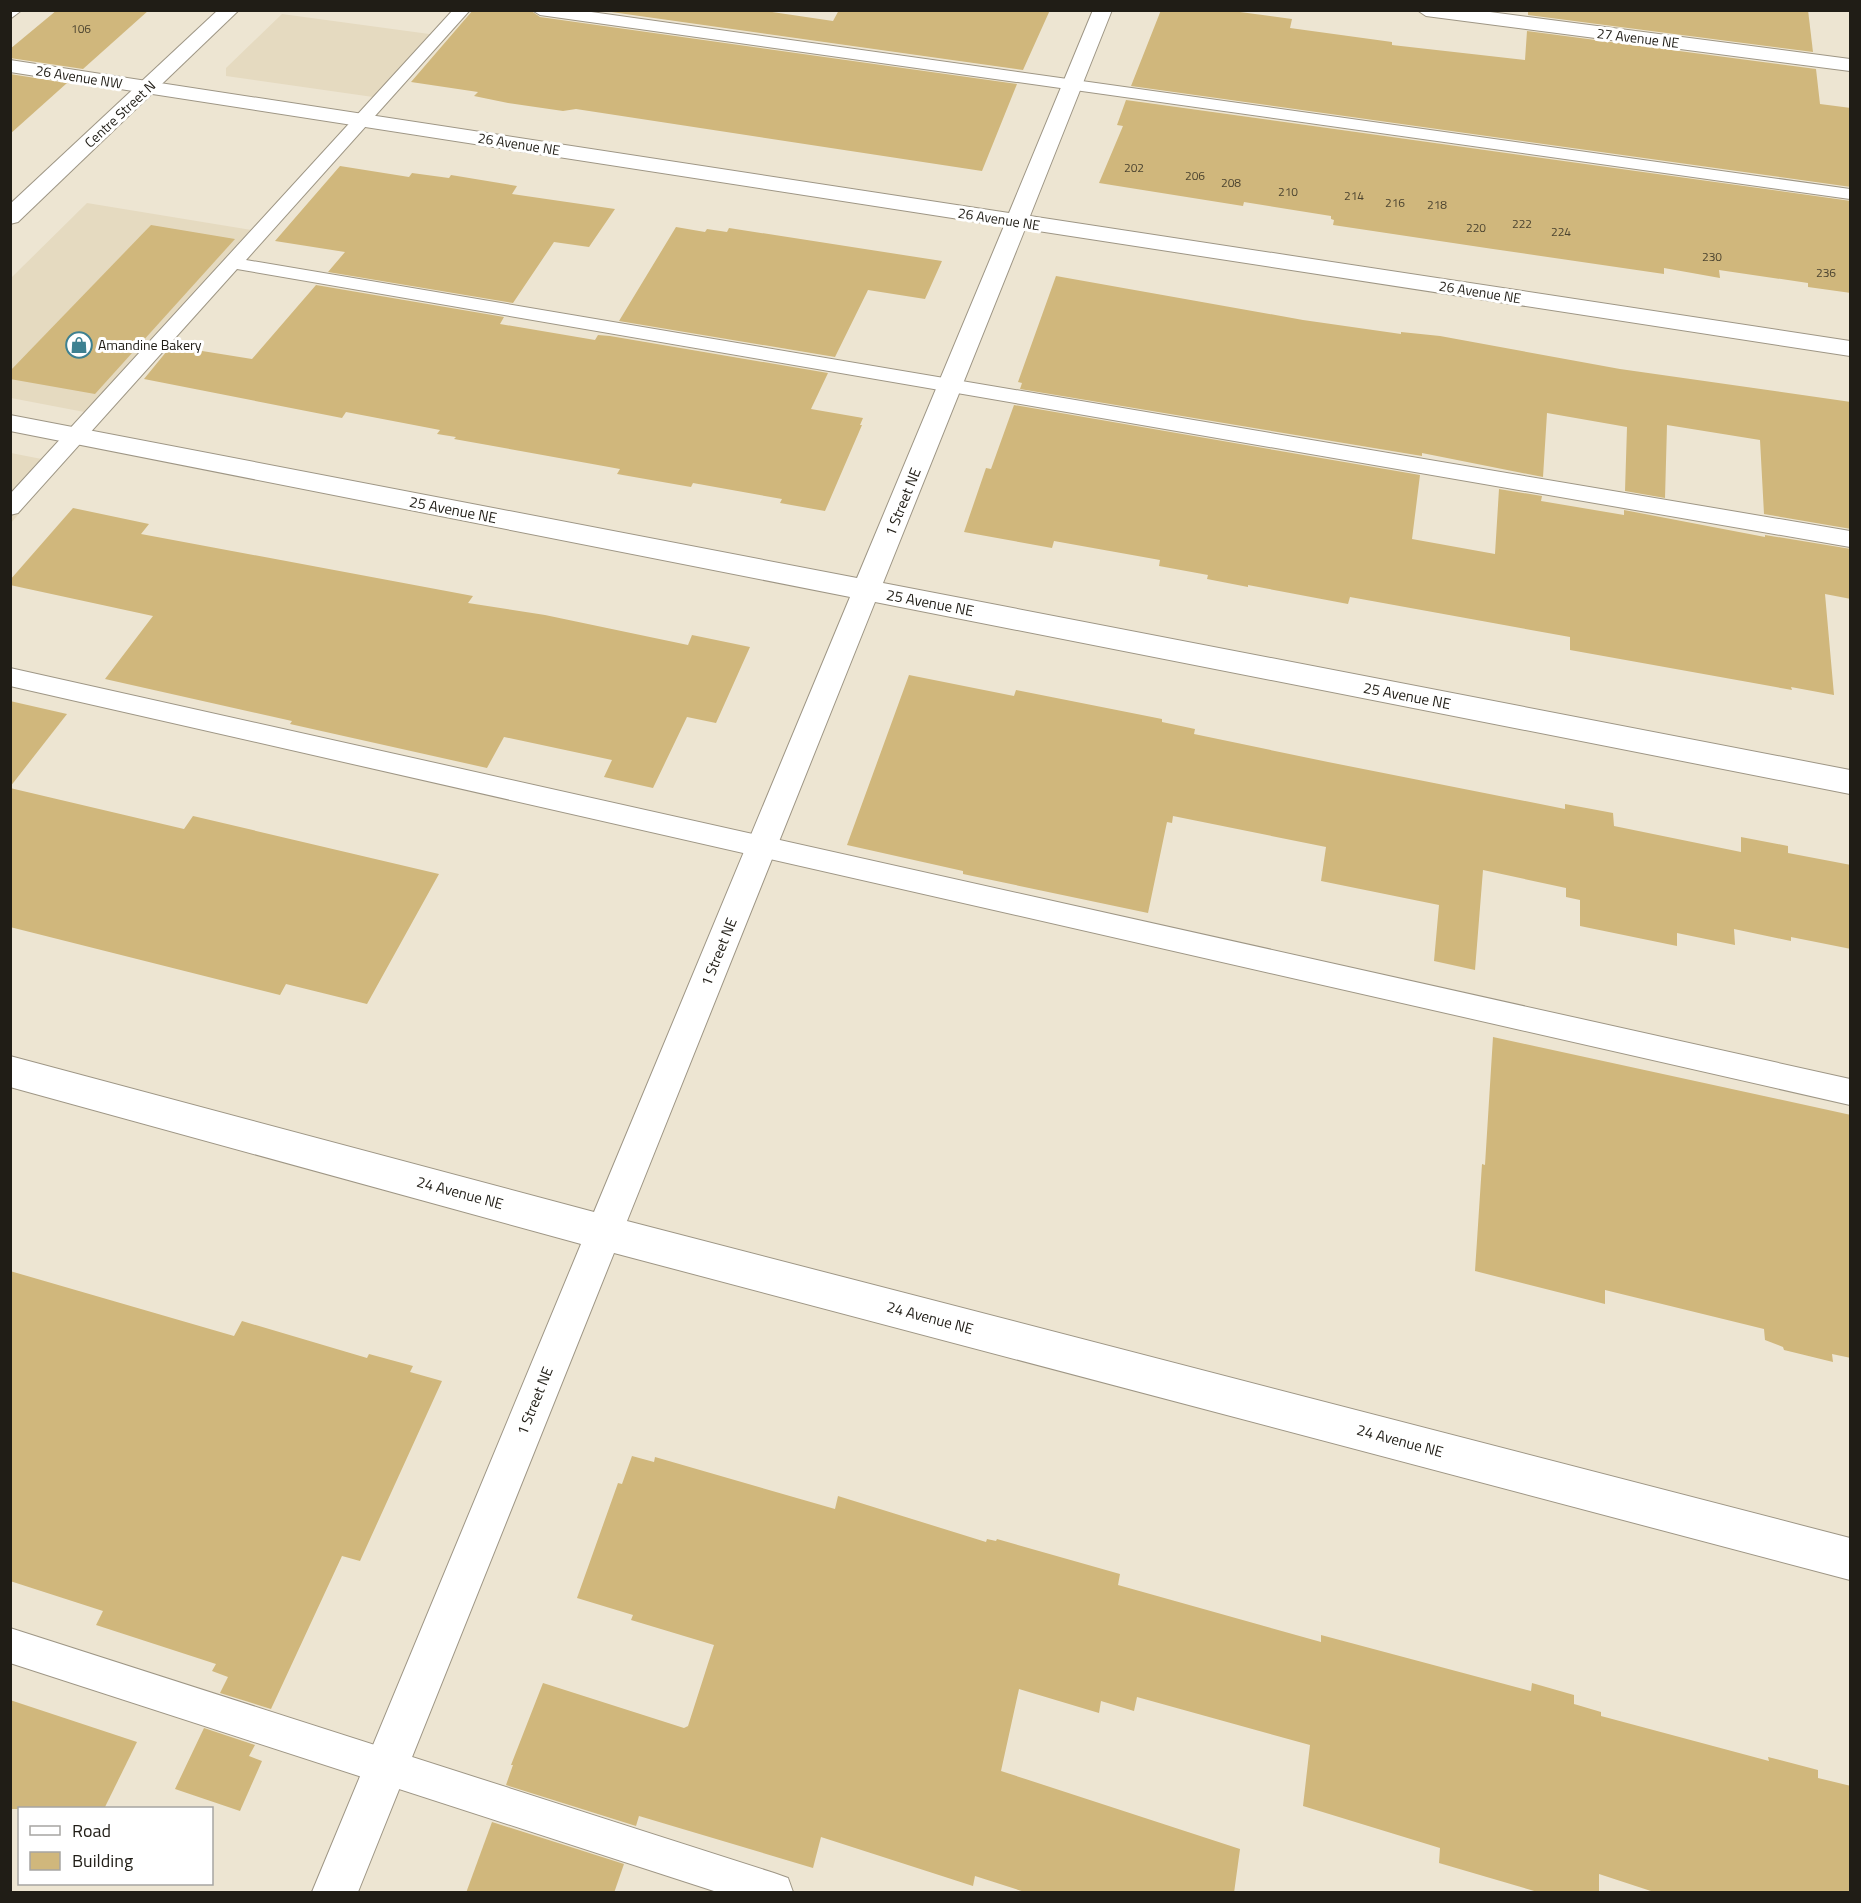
<svg xmlns="http://www.w3.org/2000/svg" width="1861" height="1903" font-family="'Titillium Web',sans-serif">
<style>
.built{fill:#e5dac0}
.building{fill:#d0b77c}
.lines{fill:none;stroke-linecap:round;stroke-linejoin:round}
.lane-casing{stroke:#9e9685;stroke-width:2}
.street-casing{stroke:#9e9685;stroke-width:2}
.secondary-casing{stroke:#9e9685;stroke-width:2}
.lane{fill:#fff;fill-rule:evenodd}
.street{fill:#fff;fill-rule:evenodd}
.secondary{fill:#fff;fill-rule:evenodd}
.labels{text-anchor:middle;stroke-width:6;stroke-linejoin:round;paint-order:stroke}
.number-label{font-size:12px;fill:#4c4430}
.far-street-label{font-size:14px;fill:#201d16;stroke:#fff}
.far-poi-label{font-size:14px;fill:#201d16;stroke:#fff;text-anchor:start}
.street-label{font-size:15px;fill:#201d16;stroke:#fff}
</style>
<rect width="100%" height="100%" fill="#ede5d2"/>
<g class="built">
<path d="M282 14 444 36 387 99 226 76V68Z"/>
<path d="M87 203 264 232 100 415 11 398V278Z"/>
<path d="M11 453 62 463 11 523Z"/>
</g>
<g class="building">
<path d="M57 10H149L83 69 10 58V49Z"/>
<path d="M473 10H530L540 17 1017 84 982 171 576 109 563 111 508 103 474 96 478 92 411 82Z"/>
<path d="M597 10H759L833 21 839 10H1050L1023 70Z"/>
<path d="M1161 10H1225L1292 19 1290 28 1392 42V45L1525 60 1527 31 1816 69 1820 104 1851 108V187L1131 86Z"/>
<path d="M1528 10H1808L1813 52 1528 15Z"/>
<path d="M10 74 67 83 10 134Z"/>
<path d="M1126 100 1851 201V293L1808 287V283L1719 270 1720 278 1664 268V274L1493 249 1333 225 1334 220 1331 219V216L1244 202 1243 206 1099 183 1123 126 1117 125Z"/>
<path d="M340 166 409 177 412 173 449 178 451 175 517 186 512 194 615 209 589 247 554 242 513 303 328 272 345 252 275 241Z"/>
<path d="M151 225 235 239 95 394 10 379V371Z"/>
<path d="M676 227 705 232 707 229 727 232 729 228 942 261 925 299 868 290 835 357 619 321Z"/>
<path d="M1056 276 1303 320 1401 334V332L1440 336 1620 369 1851 402V529L1764 514 1760 440 1667 425 1665 498 1625 491 1627 427 1547 413 1543 477 1422 453V456L1020 389 1022 383 1018 382Z"/>
<path d="M316 285 504 317 500 324 595 340 598 335 610 336 828 373 811 409 863 418 860 425H862L825 511 780 503 782 499 693 483 691 487 617 474 620 469 454 439 456 437 437 434 440 430 346 412 342 418 144 379 171 346 252 359Z"/>
<path d="M1014 405 1420 475 1412 539 1495 554 1499 489 1542 496 1541 501 1624 515V510L1765 537V535L1851 549V599L1825 594 1834 695 1791 687 1792 690 1570 650V637L1350 597 1348 604 1248 585V587L1207 579 1208 575 1159 566 1160 560 1054 541 1052 548 964 532 986 468 991 469Z"/>
<path d="M73 508 149 524 141 534 473 596 468 603 545 615 688 645 692 635 750 647 716 723 687 717 653 788 604 777 612 760 504 737 487 768 290 724 292 721 105 679 153 616 10 585V580Z"/>
<path d="M909 675 1014 696 1016 690 1162 719V722L1195 729 1194 734 1328 762 1565 809V804L1613 813 1614 826 1741 852V837L1788 846V853L1851 865V949L1791 937V941L1734 929 1735 945 1677 933V946L1580 926V900L1566 897V888L1483 870 1475 970 1434 961 1439 905 1321 881 1326 847 1173 816 1172 823 1167 822 1148 913 963 874V871L847 845Z"/>
<path d="M10 701 67 714 10 787Z"/>
<path d="M10 788 184 829 193 816 439 874 367 1004 286 984 280 995 10 927Z"/>
<path d="M1493 1037 1851 1115V1358L1832 1354 1833 1362 1784 1350 1783 1347 1765 1340 1764 1329 1605 1290V1304L1475 1271 1482 1164 1485 1165Z"/>
<path d="M10 1271 234 1336 242 1321 367 1358 369 1354 413 1366 410 1372 442 1381 360 1561 342 1556 271 1709 220 1693 228 1677 212 1671 216 1664 96 1625 103 1611 10 1581Z"/>
<path d="M632 1456 654 1462 655 1457 835 1509 838 1496 986 1542 987 1539 996 1541 997 1539 1120 1574 1118 1585 1321 1642V1635L1531 1691 1532 1683 1574 1695V1704L1601 1712V1716L1769 1761 1768 1757 1818 1770V1778L1851 1786V1893H1657L1599 1874V1893H1541L1439 1863 1440 1848 1303 1806 1310 1745 1137 1697 1134 1711 1101 1701 1099 1713 1019 1689 1001 1771 1240 1849 1234 1893H1028L975 1876 973 1886 821 1837 813 1868 639 1816 636 1826 506 1785 513 1765H511L543 1683 684 1728 688 1726 714 1645 631 1620 633 1615 577 1598 618 1483 622 1484Z"/>
<path d="M10 1700 137 1742 104 1809H10Z"/>
<path d="M204 1728 255 1745 249 1756 262 1761 240 1811 175 1789Z"/>
<path d="M492 1822 624 1864 614 1893H466Z"/>
</g>
<g class="lines">
<g class="lane-casing">
<g id="lane">
<path d="M10 10H22L10 19Z"/>
<path d="M453 10H470L246 260 1850 531V547L237 269 18 513 10 515V494Z"/>
<path d="M532 10H577L1850 189V199L540 15Z"/>
<path d="M10 668 1850 1079V1105L10 686Z"/>
<path d="M10 1628 774 1873 788 1878 793 1892H717L10 1663Z"/>
</g>
</g>
<g class="street-casing">
<g id="street">
<path d="M1093 10H1112L1030 216 1850 341V356L1025 229 883 583 1850 770V794L875 602 627 1221 1850 1538V1580L614 1253 358 1892H312L581 1244 10 1087V1056L594 1212 850 597 10 431V415L857 578 1004 226 10 72V60L1009 213Z"/>
<path d="M1417 10H1475L1850 59V71L1426 16Z"/>
</g>
</g>
<g class="secondary-casing">
<path id="secondary" d="M218 10H239L18 222 10 224V204Z"/>
</g>
<use href="#lane" class="lane"/>
<use href="#street" class="street"/>
<use href="#secondary" class="secondary"/>
</g>
<defs>
<g id="shop-ring" transform="scale(1.35)"><circle r="9.5" fill="#fff" stroke="#3e8191" stroke-width="1.5"/><path d="M-5-2.5h2.3a2.7 3.5 0 0 1 5.4 0H5L5.5 6h-11ZM-1.5-2.5h3a1.5 2.3 0 0 0-3 0Z" fill="#3e8191"/></g>
</defs>
<g fill-rule="evenodd">
<use href="#shop-ring" x="79" y="345"/>
</g>
<g class="labels">
<g class="number-label">
<text x="81" y="33">106</text>
<text x="1134" y="172">202</text>
<text x="1195" y="180">206</text>
<text x="1231" y="187">208</text>
<text x="1288" y="196">210</text>
<text x="1354" y="200">214</text>
<text x="1395" y="207">216</text>
<text x="1437" y="209">218</text>
<text x="1522" y="228">222</text>
<text x="1476" y="232">220</text>
<text x="1561" y="236">224</text>
<text x="1712" y="261">230</text>
<text x="1826" y="277">236</text>
</g>
<g class="far-street-label">
<text transform="translate(1638 38) rotate(7)" y="5">27 Avenue NE</text>
<text transform="translate(79 77) rotate(9)" y="5">26 Avenue NW</text>
<text transform="translate(120 114) rotate(-43)" y="5">Centre Street N</text>
<text transform="translate(519 144) rotate(9)" y="5">26 Avenue NE</text>
<text transform="translate(999 219) rotate(9)" y="5">26 Avenue NE</text>
<text transform="translate(1480 292) rotate(9)" y="5">26 Avenue NE</text>
</g>
<g class="far-poi-label">
<text x="98" y="350">Amandine Bakery</text>
</g>
<g class="street-label">
<text transform="translate(903 502) rotate(-68)" y="5">1 Street NE</text>
<text transform="translate(453 510) rotate(11)" y="5">25 Avenue NE</text>
<text transform="translate(930 603) rotate(11)" y="5">25 Avenue NE</text>
<text transform="translate(1407 696) rotate(11)" y="5">25 Avenue NE</text>
<text transform="translate(719 952) rotate(-68)" y="5">1 Street NE</text>
<text transform="translate(460 1193) rotate(15)" y="5">24 Avenue NE</text>
<text transform="translate(930 1318) rotate(15)" y="5">24 Avenue NE</text>
<text transform="translate(535 1401) rotate(-68)" y="5">1 Street NE</text>
<text transform="translate(1400 1441) rotate(15)" y="5">24 Avenue NE</text>
</g>
</g>
<rect width="1861" height="1903" fill="none" stroke="#201d16" stroke-width="24"/>
<rect x="18" y="1807" width="195" height="78" fill="#ffffff" stroke="#a6a5a2" stroke-width="1.5"/>
<rect x="30" y="1826" width="30" height="9" fill="#ffffff" stroke="#a6a5a2" stroke-width="1.5"/>
<text x="72" y="1837" font-size="18" fill="#201d16">Road</text>
<rect x="30" y="1852" width="30" height="18" fill="#d0b77c" stroke="#a6a5a2" stroke-width="1.5"/>
<text x="72" y="1867" font-size="18" fill="#201d16">Building</text>
</svg>
